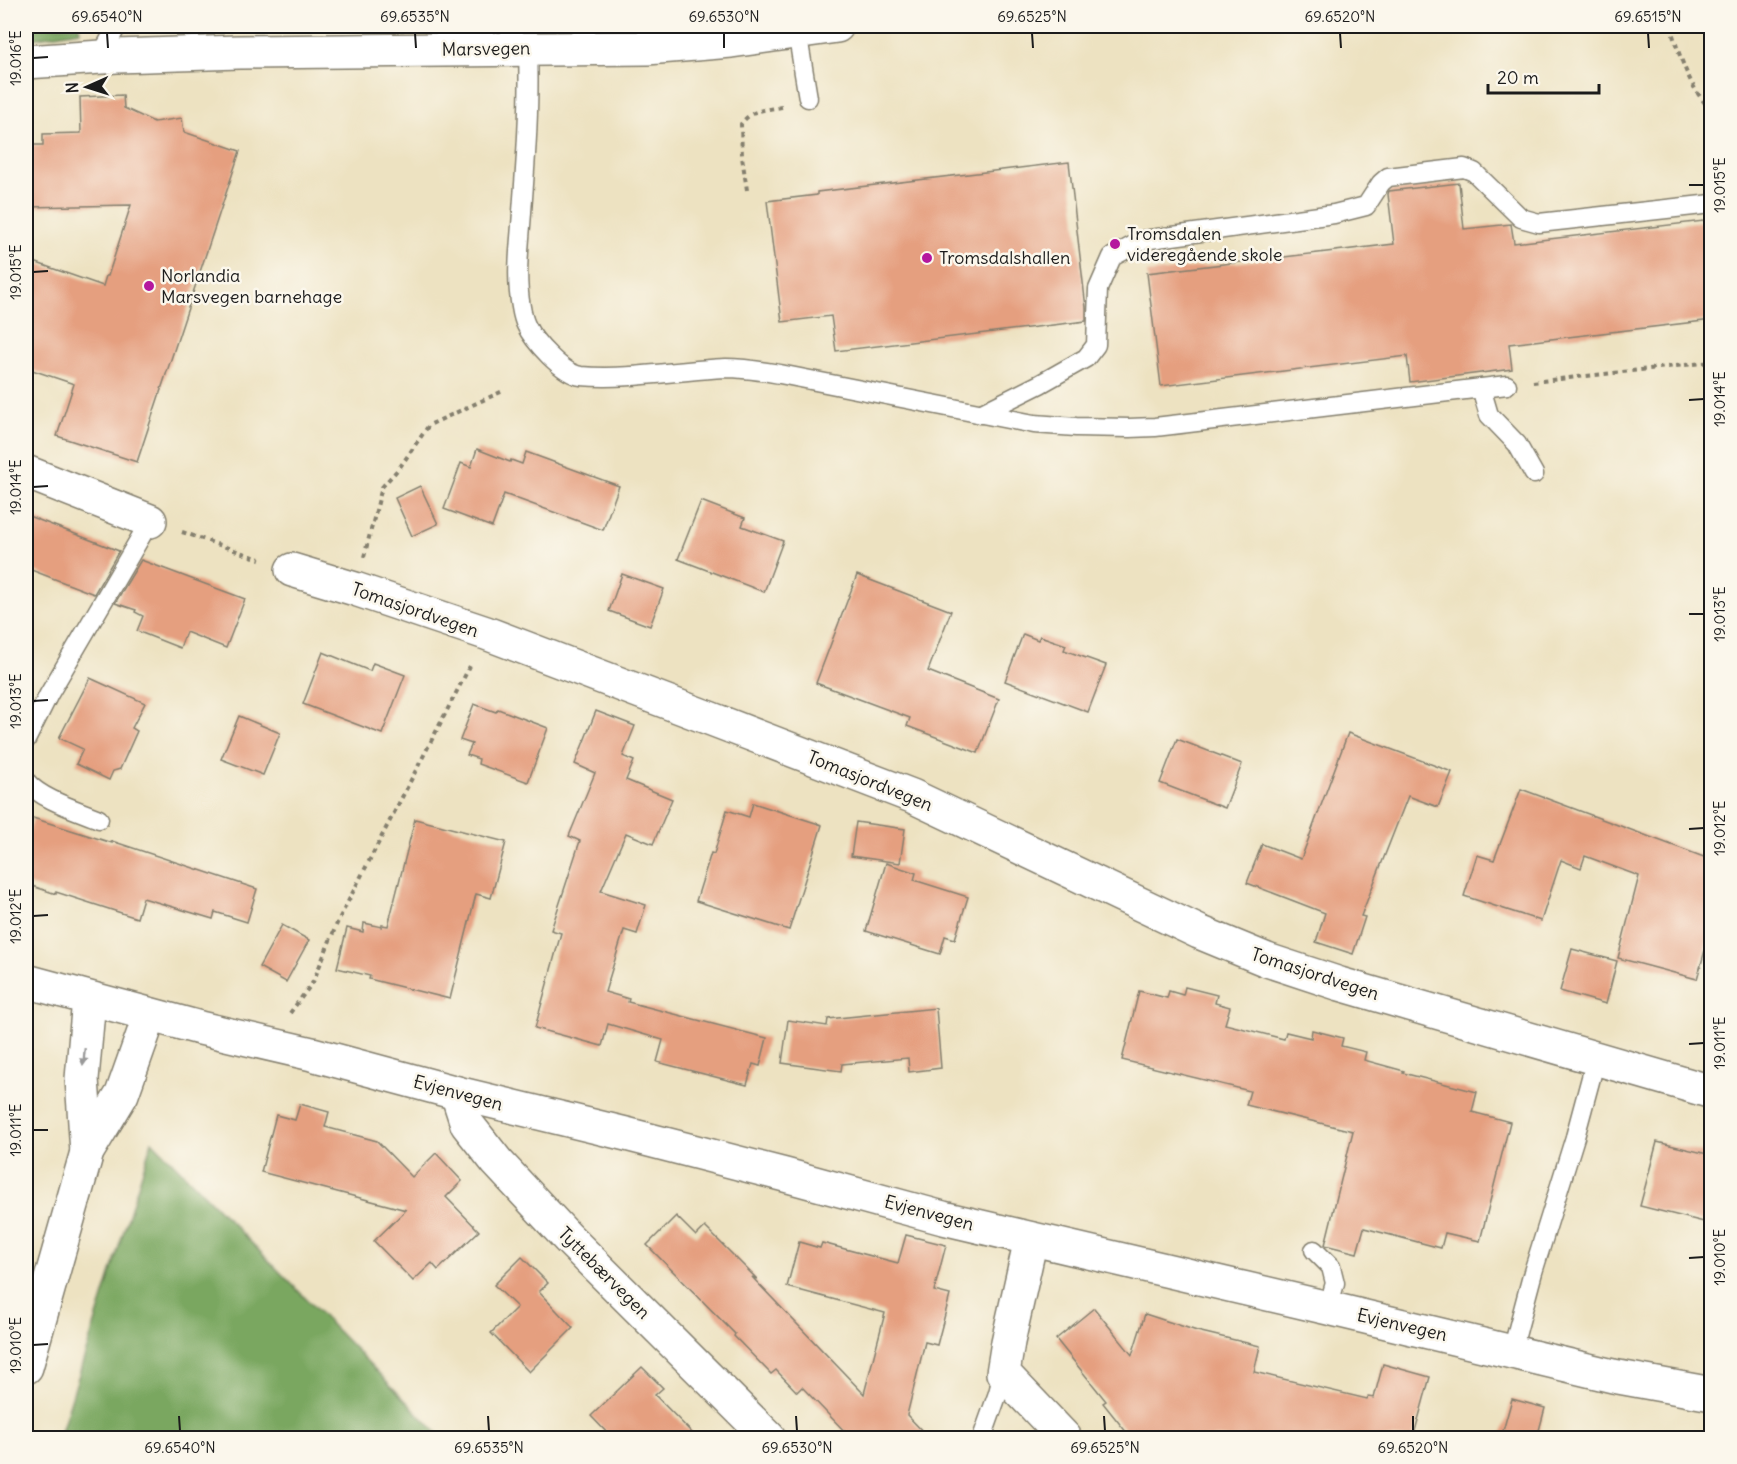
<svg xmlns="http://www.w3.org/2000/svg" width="1737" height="1464" font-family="Delius,sans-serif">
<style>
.forest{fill:#7aa760;stroke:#4b623e;stroke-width:1.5}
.building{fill:#e59f7f}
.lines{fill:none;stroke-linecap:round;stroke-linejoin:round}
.lane-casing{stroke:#847f6e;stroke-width:21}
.street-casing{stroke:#847f6e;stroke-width:36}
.secondary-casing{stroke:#847f6e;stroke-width:36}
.path{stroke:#847f6e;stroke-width:4;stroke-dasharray:4.5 4.5;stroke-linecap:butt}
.lane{stroke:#fff;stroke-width:18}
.street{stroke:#fff;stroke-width:33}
.secondary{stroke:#fff;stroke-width:33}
.oneway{fill:#999}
.ticks{fill:none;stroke:#1c1c1c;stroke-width:2}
.poi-dot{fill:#b5179e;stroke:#fbf7ec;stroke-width:2}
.labels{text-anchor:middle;stroke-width:5;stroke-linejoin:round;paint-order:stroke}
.street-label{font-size:18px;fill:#1c1c1c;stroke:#fbf7ec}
.poi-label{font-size:18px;fill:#1c1c1c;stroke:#fbf7ec;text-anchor:start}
.neatline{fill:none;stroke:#1c1c1c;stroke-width:2}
.ticks-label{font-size:15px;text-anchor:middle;fill:#1c1c1c}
</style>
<rect width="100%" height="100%" fill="#fbf7ec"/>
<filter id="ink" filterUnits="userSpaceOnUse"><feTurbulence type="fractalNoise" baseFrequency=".0167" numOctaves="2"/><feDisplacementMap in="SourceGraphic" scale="12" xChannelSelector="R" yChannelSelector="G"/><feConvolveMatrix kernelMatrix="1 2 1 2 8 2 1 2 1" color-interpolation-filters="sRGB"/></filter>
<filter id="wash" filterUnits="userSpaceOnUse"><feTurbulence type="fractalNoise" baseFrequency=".008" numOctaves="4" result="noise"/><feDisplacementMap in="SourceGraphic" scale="24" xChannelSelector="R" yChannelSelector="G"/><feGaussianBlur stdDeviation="1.35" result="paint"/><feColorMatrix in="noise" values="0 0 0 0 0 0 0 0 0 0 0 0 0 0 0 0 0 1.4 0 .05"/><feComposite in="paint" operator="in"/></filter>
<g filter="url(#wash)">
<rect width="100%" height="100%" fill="#ede2c1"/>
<g class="forest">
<path d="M26 26H79L80 31 26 40Z"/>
<path d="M152 1141 442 1438H59Z"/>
</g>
<g id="blocks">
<g class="building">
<path d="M123 95 124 108 154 122 182 118 184 132 240 151 137 462 57 436 74 384 26 368V285L34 262 103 286 106 276H108L131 205 26 207V145H43V134L81 133 80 97Z"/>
<path d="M1069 162 1086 308V321L836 351 831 316 782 322 767 201 817 195V192Z"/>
<path d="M1459 183 1464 229 1511 224 1514 243 1712 220V320L1509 344 1512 369 1410 382 1407 356 1161 386 1147 273 1394 244 1388 194 1389 191Z"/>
<path d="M477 449 510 462 511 460 522 464 526 452 619 486 603 530 504 494 492 527 444 509 461 463 471 467Z"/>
<path d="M420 486 438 524 412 536 395 498Z"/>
<path d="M701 501 745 518 742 526 783 541 764 592 678 559Z"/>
<path d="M26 515 119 551 94 594 26 568Z"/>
<path d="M141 560 245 599 226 648 186 632 180 648 137 631 143 616 135 612 136 610 115 603Z"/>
<path d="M622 574 664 589 650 626 609 611Z"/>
<path d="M857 575 951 611 928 671 999 699 978 753 907 726 910 718 816 683Z"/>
<path d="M1023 634 1038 640 1040 636 1066 645 1064 650 1106 665 1088 712 1005 681Z"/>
<path d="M323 652 370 671 373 663 405 675 382 734 303 704Z"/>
<path d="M90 678 145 703 132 728 137 731 120 769 113 771 109 780 76 764 83 749 59 738Z"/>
<path d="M474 704 496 712 498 709 548 728 528 782 478 764 479 759 467 755 472 744 460 740Z"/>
<path d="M596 711 635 726 623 756 634 761 626 780 672 799 653 844 626 833 601 891 646 905 637 934 624 930 605 992 629 999 628 1002 767 1038 760 1066 753 1064 747 1085 657 1062 663 1040 608 1024 602 1046 535 1028 561 933 551 930 580 841 569 836 595 773 575 764Z"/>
<path d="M239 716 280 733 263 775 221 759Z"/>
<path d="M1348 733 1452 772 1438 807 1408 796 1361 916 1365 917 1353 954 1316 942 1325 913 1247 883 1262 844 1301 859Z"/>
<path d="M1177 739 1242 764 1225 808 1160 783Z"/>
<path d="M1521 789 1712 860V925L1697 979 1618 958 1639 876 1585 856 1581 868 1561 860 1541 921 1464 896 1477 855 1494 860Z"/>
<path d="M753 803 822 825 789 930 696 901 711 853 714 854 727 810 749 817Z"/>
<path d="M33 818 112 843V841L257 889 247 922 215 912 213 919 143 898 137 918 56 892V894L26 884V841Z"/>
<path d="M415 819 506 842 491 898 476 894 450 999 369 979 370 976 337 968 347 928 363 932 364 923 382 927V925L388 926Z"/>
<path d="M856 822 905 829 900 863 851 856Z"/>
<path d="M886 863 916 873 914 880 968 897 955 939 945 936 940 954 866 931Z"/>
<path d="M282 925 309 940 286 982 259 967Z"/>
<path d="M1572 949 1617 961 1606 1004 1560 991Z"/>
<path d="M1185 987 1217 995 1215 1003 1230 1007 1225 1024 1284 1039 1286 1032 1311 1038 1312 1030 1343 1038 1341 1046 1366 1052 1364 1060 1404 1071 1403 1073 1477 1092 1472 1112 1510 1122 1480 1241 1445 1233 1441 1248 1364 1228 1357 1253 1325 1245 1353 1131 1246 1105 1250 1091 1122 1060 1139 991 1167 998 1169 991 1183 995Z"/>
<path d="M936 1008 941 1068 909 1072 908 1058 842 1064 841 1071 782 1063 788 1020 827 1026 828 1019Z"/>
<path d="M300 1104 329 1112 325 1127 377 1141 412 1177 436 1153 462 1181 446 1197 479 1231 438 1270 432 1263 413 1281 374 1241 406 1210 261 1172 276 1115 295 1120Z"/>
<path d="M1657 1142 1712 1155V1224L1640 1206Z"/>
<path d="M676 1216 696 1236 705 1227 757 1279 752 1277 864 1394 885 1313 787 1287 799 1242 820 1248 822 1243 898 1263 906 1235 946 1245 934 1291 950 1295 937 1345 925 1342 907 1415 929 1438H851L802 1387 797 1392 776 1370 771 1374 734 1336 735 1334 647 1245Z"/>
<path d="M522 1257 548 1283 539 1292 573 1328 529 1372 491 1333 517 1307 494 1285Z"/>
<path d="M1094 1308 1132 1355 1145 1314 1197 1331 1260 1346 1254 1372 1367 1399 1368 1397 1374 1398 1383 1364 1430 1377 1413 1438H1131L1103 1403 1106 1401 1056 1339Z"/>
<path d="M642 1367 663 1388 655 1395 697 1438H612L591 1416Z"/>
<path d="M1512 1399 1545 1408 1537 1438H1501Z"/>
</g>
</g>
</g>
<g filter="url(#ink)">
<use href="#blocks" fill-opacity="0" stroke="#847f6e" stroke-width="1.5"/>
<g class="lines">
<g class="lane-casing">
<g id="lane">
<path d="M797 31 808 98"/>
<path d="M528 49C530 104 526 158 522 212 520 244 515 276 521 307 522 313 523 319 526 325 533 341 563 374 581 376 629 380 678 370 726 368 744 368 762 371 780 374L1034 424 1076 427 1129 428 1155 427 1507 385"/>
<path d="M100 57 117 26"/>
<path d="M1481 388 1489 415 1517 444 1534 474"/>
<path d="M980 414 1040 384 1086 358 1096 345 1098 289 1112 257 1143 240 1334 214 1366 206 1381 183 1388 177 1464 168 1474 172 1521 218 1539 223 1712 204"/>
<path d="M26 740 49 694 150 521"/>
<path d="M26 781C40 799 77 810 99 819"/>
<path d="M1314 1250 1331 1267 1335 1283 1328 1308"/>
<path d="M1512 1351 1533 1272 1575 1137 1596 1059"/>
<path d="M982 1438 998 1393 1003 1373"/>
</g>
</g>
<g class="street-casing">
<g id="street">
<path d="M26 62 117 56 239 52 647 48 731 41 837 26"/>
<path d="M26 472 150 521"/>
<path d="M292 570 355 589 486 633 709 718 912 796 1199 932 1267 960 1340 984 1712 1092"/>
<path d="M457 1093 467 1124 497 1162 568 1238 769 1438"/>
<path d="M1031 1239 1008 1342 1003 1373 1065 1438"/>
</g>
</g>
<g class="secondary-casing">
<g id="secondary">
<path d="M26 981 200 1028 312 1054 457 1093 626 1134 785 1175 943 1218 1328 1308 1613 1376 1712 1394"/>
<path d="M87 1152 82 1079 89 999"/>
<path d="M26 1367 87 1152 122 1094 150 1015"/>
</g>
</g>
<g class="path">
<path d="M1670 26C1680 56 1689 88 1712 111"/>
<path d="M747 190 742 157 741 124C752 109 765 110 782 107"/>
<path d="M1533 382 1712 362"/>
<path d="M182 532 260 559"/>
<path d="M364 557 382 487 400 467 429 425 503 391"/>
<path d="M290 1013 313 982 338 921 471 664"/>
<path d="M1707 1438 1710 1427"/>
</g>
<use href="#lane" class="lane"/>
<use href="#street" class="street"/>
<use href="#secondary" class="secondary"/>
</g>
<defs><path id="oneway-solid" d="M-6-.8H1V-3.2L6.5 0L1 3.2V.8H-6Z" transform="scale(1.5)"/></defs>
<use class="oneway" href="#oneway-solid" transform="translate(84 1057) rotate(95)"/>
</g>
<path class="ticks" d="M107 33 108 48M415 33 416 48M724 33V48M1032 33 1033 48M1340 33 1341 48M1648 33 1649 48M33 58 48 57M1689 185H1704M33 272 48 271M1689 400 1704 399M33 487 48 486M1689 614H1704M33 701 48 700M1689 829 1704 828M33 916 48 915M1689 1044 1704 1043M33 1130H48M1689 1258 1704 1257M33 1345 48 1344M179 1416 180 1431M488 1416 489 1431M796 1416 797 1431M1104 1416 1105 1431M1413 1416V1431"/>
<g class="poi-dot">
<circle cx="1115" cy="244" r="6"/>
<circle cx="927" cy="258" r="6"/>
<circle cx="149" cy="286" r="6"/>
</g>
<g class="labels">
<g class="street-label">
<text transform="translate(486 49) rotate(-1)" y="6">Marsvegen</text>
<text transform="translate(415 610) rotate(19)" y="6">Tomasjordvegen</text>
<text transform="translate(870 781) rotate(22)" y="6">Tomasjordvegen</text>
<text transform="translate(1315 974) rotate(18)" y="6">Tomasjordvegen</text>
<text transform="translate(458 1093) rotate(15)" y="6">Evjenvegen</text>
<text transform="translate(929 1213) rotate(15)" y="6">Evjenvegen</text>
<text transform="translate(604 1273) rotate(45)" y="6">Tyttebærvegen</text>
<text transform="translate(1402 1325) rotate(13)" y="6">Evjenvegen</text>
</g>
<g class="poi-label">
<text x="1127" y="240">Tromsdalen<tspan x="1127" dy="21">videregående skole</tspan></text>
<text x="939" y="264">Tromsdalshallen</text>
<text x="161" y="282">Norlandia<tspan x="161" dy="21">Marsvegen barnehage</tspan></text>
</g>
</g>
<rect width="1737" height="1464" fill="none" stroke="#fbf7ec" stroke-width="66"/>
<g transform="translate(87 87) rotate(267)" stroke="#fbf7ec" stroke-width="4.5" paint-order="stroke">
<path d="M0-4.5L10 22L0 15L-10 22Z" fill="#1c1c1c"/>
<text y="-9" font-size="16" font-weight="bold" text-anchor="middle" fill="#1c1c1c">N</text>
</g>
<path d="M1488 84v9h111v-9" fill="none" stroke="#1c1c1c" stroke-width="3"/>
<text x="1497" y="84" font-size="18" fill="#1c1c1c" stroke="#fbf7ec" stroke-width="4.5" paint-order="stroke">20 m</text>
<rect x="33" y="33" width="1671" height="1398" class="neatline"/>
<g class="ticks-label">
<text x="107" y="22">69.6540°N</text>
<text x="415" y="22">69.6535°N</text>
<text x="724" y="22">69.6530°N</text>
<text x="1032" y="22">69.6525°N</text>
<text x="1340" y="22">69.6520°N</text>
<text x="1648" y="22">69.6515°N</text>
<text transform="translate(16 58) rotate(-90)" y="5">19.016°E</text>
<text transform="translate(1720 185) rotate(-90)" y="5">19.015°E</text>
<text transform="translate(16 272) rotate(-90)" y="5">19.015°E</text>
<text transform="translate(1720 399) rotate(-90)" y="5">19.014°E</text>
<text transform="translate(16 487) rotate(-90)" y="5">19.014°E</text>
<text transform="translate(1720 614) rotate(-90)" y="5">19.013°E</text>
<text transform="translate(16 701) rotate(-90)" y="5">19.013°E</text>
<text transform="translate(1720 828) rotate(-90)" y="5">19.012°E</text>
<text transform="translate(16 916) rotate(-90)" y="5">19.012°E</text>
<text transform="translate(1720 1043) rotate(-90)" y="5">19.011°E</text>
<text transform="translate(16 1130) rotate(-90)" y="5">19.011°E</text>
<text transform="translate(1720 1257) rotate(-90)" y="5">19.010°E</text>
<text transform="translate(16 1345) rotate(-90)" y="5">19.010°E</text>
<text x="180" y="1453">69.6540°N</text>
<text x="489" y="1453">69.6535°N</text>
<text x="797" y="1453">69.6530°N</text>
<text x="1105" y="1453">69.6525°N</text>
<text x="1413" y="1453">69.6520°N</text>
</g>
</svg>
